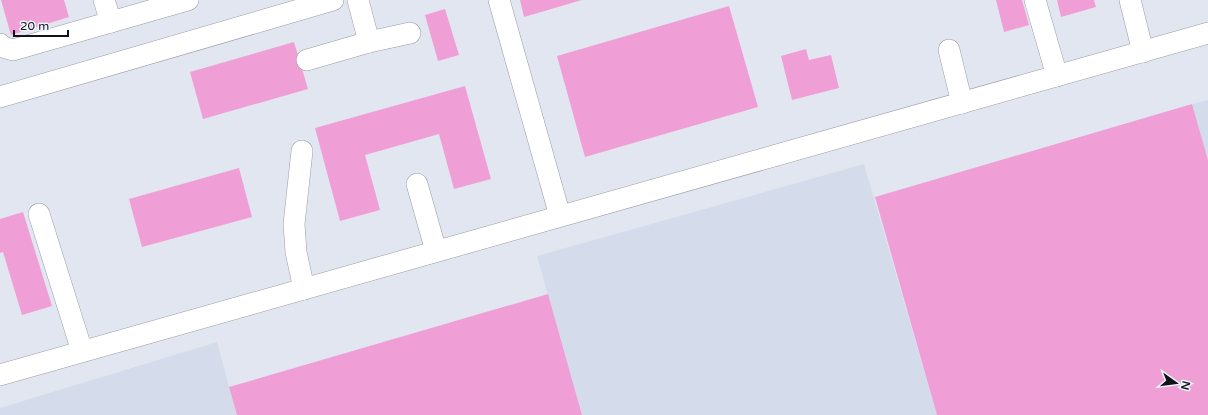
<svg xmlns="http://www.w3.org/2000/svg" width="1208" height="415" font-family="'Varela Round',sans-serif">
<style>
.built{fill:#d4dcec}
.building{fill:#f09fd6}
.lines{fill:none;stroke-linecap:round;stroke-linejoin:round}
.minor-casing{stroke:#989ca5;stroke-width:22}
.minor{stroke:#fff;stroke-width:21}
</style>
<rect width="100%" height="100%" fill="#e2e6f0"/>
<g class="built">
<path d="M1208 100V160L1192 104Z"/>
<path d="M864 164 937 415H582L537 256Z"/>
<path d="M217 342 237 415H0V408Z"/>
</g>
<g class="building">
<path d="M1 0H64L69 17 11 35Z"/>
<path d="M520 0H582L524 17Z"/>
<path d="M996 0H1022L1029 25 1004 32Z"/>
<path d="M1057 0H1094L1096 7 1061 17Z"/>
<path d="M729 6 758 107 585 157 557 56Z"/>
<path d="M445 9 459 55 438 61 425 15Z"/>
<path d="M294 42 308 89 203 119 190 72Z"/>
<path d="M806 49 809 60 831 55 839 88 792 100 781 56Z"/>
<path d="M465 86 491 179 454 189 439 134 365 155 380 210 340 221 315 128Z"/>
<path d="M1192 104 1208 160V415H937L875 197Z"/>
<path d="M239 168 252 217 142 247 129 199Z"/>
<path d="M23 212 52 306 22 315 3 252 0 253V219Z"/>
<path d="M548 294 582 415H237L229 387Z"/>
</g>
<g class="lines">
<g class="minor-casing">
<g id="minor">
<path d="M104 0 111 22"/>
<path d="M358 0 369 42"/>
<path d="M499 0 560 216"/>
<path d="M1035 0 1057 76"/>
<path d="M1130 0 1143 52"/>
<path d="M0 44 3 47 13 50 188 0"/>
<path d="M949 50 962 103"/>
<path d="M307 60 369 42 410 33"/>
<path d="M0 97 333 0"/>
<path d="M302 151 294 224 296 252 304 289"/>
<path d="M417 184 436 251"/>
<path d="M39 214 82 351"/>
<path d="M0 375 1208 33"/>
</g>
</g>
<use href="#minor" class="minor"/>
</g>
<g transform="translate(1176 383) rotate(104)" stroke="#eff4fd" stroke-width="3" paint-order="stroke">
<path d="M0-3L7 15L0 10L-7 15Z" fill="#121316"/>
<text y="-6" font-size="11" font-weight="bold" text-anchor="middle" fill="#121316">N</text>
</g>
<path d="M14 30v6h54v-6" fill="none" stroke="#121316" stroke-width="2"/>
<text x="20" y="30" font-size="12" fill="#121316" stroke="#eff4fd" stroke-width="3" paint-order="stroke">20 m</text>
</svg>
